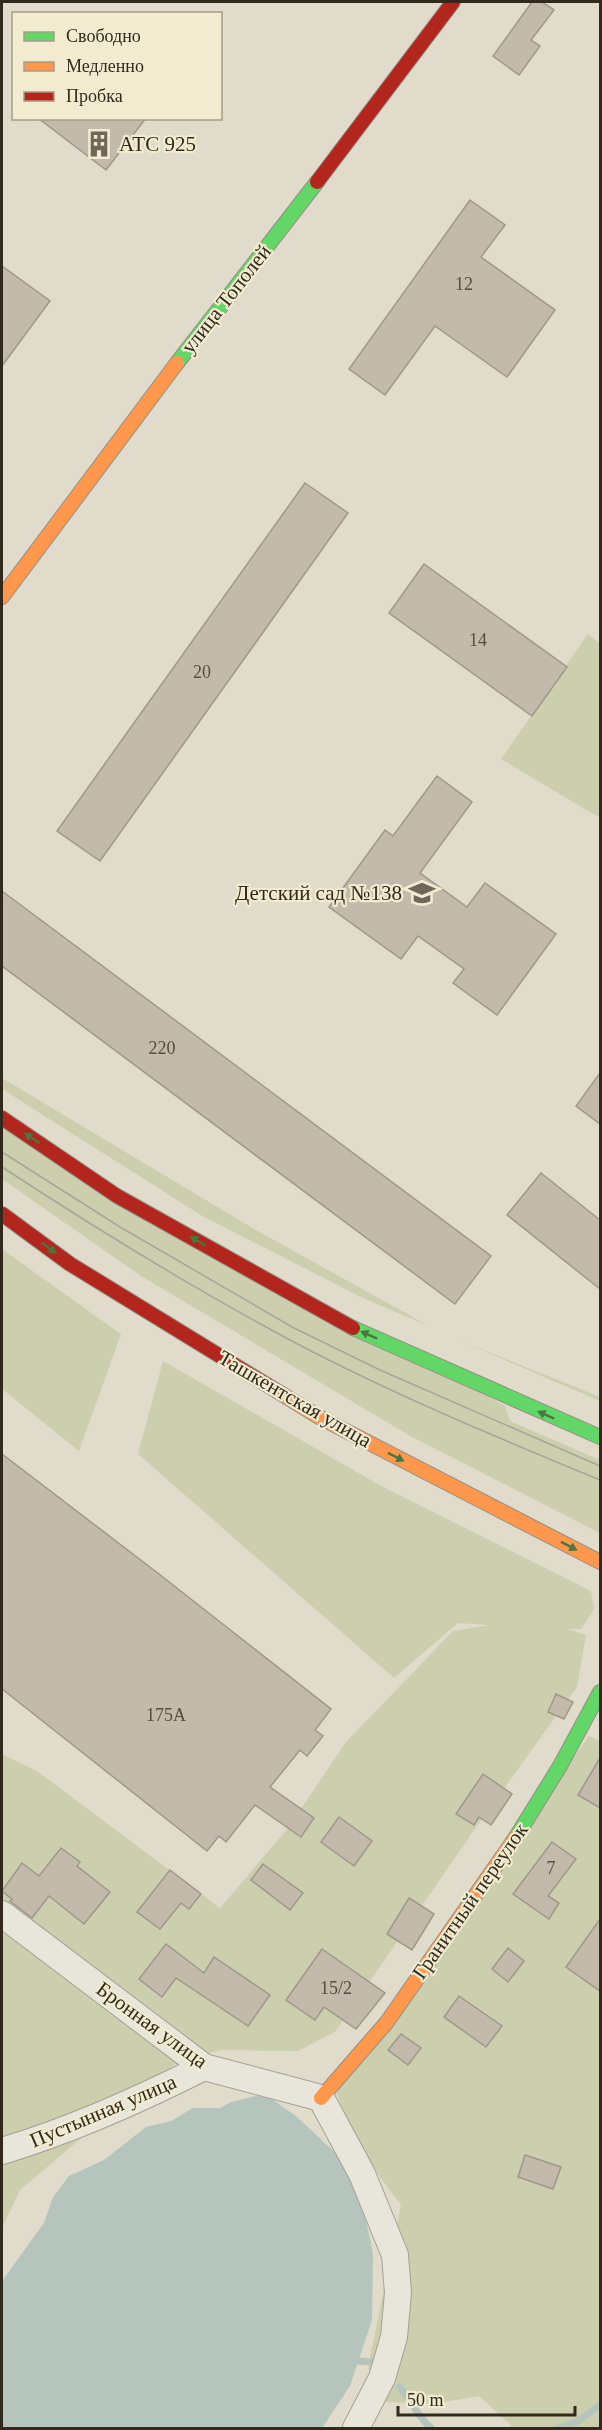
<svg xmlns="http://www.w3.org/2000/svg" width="602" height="2430" font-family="Georgia,serif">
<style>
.green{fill:#cccfae}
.water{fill:#b5c5bd}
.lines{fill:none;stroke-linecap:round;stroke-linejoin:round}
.stream{stroke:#b5c5bd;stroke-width:7}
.building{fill:#c3baab;stroke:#9f978a;stroke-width:1.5}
.street-casing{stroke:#a5a094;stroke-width:28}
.fast-casing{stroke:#948f84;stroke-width:16}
.slow-casing{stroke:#948f84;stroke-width:16}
.jam-casing{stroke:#948f84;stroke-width:16}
.street{stroke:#e8e5db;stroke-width:26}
.fast{stroke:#63d668;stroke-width:14}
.slow{stroke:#ff974d;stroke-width:14}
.jam{stroke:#b3261e;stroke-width:14}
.tram{stroke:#a8a59b;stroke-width:1.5}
.oneway{fill:#48773f}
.labels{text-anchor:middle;stroke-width:4.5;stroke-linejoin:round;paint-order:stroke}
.number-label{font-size:18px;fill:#564d40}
.poi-label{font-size:21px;fill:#32291d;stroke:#f1ebd0;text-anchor:start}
.street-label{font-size:21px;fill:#32291d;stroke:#f1ebd0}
</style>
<rect width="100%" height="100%" fill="#e0dbca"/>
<g class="green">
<path d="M588 634 600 644V818L501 759Z"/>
<path d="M2 1078 256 1230 429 1326 365 1299 204 1217 2 1089Z"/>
<path d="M2 1124 505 1406 510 1421 600 1460V1533L412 1437 141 1276 2 1179Z"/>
<path d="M2 1249 121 1334 79 1451 2 1389Z"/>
<path d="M456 1339 600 1397V1401Z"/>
<path d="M163 1361 383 1487 591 1591 594 1609 581 1629H567L586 1635 577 1687 472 1833 335 2032 298 2051 222 2050 185 2058 146 2083 20 2190 2 2228V1754L37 1771 220 1908 288 1828 346 1742 453 1631 488 1625 458 1623 394 1678 138 1454Z"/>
<path d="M589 1736 600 1741V2428H509L511 2425 479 2396 433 2404 386 2402 368 2368 401 2205 347 2133 337 2092Z"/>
</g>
<path class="water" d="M256 2096 270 2098 296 2116 342 2159 364 2212 371 2243 373 2256 372 2320 350 2386 322 2428H2V2281L44 2223 53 2197 69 2176 104 2160 146 2127 171 2121 193 2108H220L231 2102Z"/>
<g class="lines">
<g class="stream">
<path d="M358 2361 373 2362"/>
<path d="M399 2387C412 2400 417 2416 431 2428"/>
<path d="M558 2428 577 2422 600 2405"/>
</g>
</g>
<g class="building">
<path d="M532 2H542L554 10 531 40 540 46 519 75 493 56Z"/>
<path d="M38 118H146L106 170Z"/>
<path d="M470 200 505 225 481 257 555 310 507 377 435 326 385 395 349 369Z"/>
<path d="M2 266 50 301 2 366Z"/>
<path d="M305 483 348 513 100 861 57 831Z"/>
<path d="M424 564 567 667 532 716 389 613Z"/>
<path d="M437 776 472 802 420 873 467 907 485 883 556 934 497 1015 453 983 464 969 418 936 401 959 329 907 385 830 393 836Z"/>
<path d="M2 891 491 1256 455 1304 2 966Z"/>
<path d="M600 1073V1124L576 1106Z"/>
<path d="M541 1173 600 1220V1289L507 1215Z"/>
<path d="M2 1454 159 1574 331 1709 315 1730 323 1736 307 1756 300 1750 270 1787 314 1818 301 1837 255 1805 226 1842 219 1836 207 1851 2 1689Z"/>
<path d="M556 1694 573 1702 564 1719 548 1712Z"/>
<path d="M600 1758V1808L578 1795Z"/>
<path d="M483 1774 512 1794 491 1825 479 1817 474 1825 456 1814Z"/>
<path d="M339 1817 372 1841 354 1866 321 1842Z"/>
<path d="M552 1842 576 1859 548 1896 559 1903 549 1919 513 1894Z"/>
<path d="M61 1848 80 1862 77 1866 110 1892 84 1924 49 1896 32 1918 10 1901 12 1899 2 1891 22 1863 39 1876Z"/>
<path d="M263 1864 303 1893 290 1910 251 1880Z"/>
<path d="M170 1870 201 1894 189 1909 181 1903 160 1929 137 1912Z"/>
<path d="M409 1898 434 1914 412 1950 387 1934Z"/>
<path d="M600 1919V1991L566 1967Z"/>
<path d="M166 1944 204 1973 214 1957 270 1995 248 2026 176 1978 162 1997 139 1979Z"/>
<path d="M508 1948 524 1961 508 1982 492 1969Z"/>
<path d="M322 1949 385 1993 356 2029 324 2007 315 2020 286 2000Z"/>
<path d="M459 1996 502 2026 486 2047 444 2017Z"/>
<path d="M401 2034 421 2048 408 2065 388 2050Z"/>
<path d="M525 2155 561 2167 553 2189 518 2177Z"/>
</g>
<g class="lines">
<g class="street-casing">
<g id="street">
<path d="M2 1914 204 2067 321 2098 362 2174 395 2255 398 2293 394 2337 382 2378 356 2428"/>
<path d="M2 2151C72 2130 139 2100 204 2067"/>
</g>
</g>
<g class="fast-casing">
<g id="fast">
<path d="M177 363 317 182"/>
<path d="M353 1328 600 1437"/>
<path d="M516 1837 560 1766 600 1692"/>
</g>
</g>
<g class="slow-casing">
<g id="slow">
<path d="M2 597 177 363"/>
<path d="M277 1391 319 1417 600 1562"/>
<path d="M321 2098 387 2022 516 1837"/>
</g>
</g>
<g class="jam-casing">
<g id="jam">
<path d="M317 182 453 2"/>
<path d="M2 1118 117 1196 353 1328"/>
<path d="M2 1214 70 1264 277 1391"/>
</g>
</g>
<use href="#street" class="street"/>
<use href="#fast" class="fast"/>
<use href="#slow" class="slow"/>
<use href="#jam" class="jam"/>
<g class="tram">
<path d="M2 1152 120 1227 294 1328 380 1370 600 1466"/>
<path d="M2 1167C95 1228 191 1287 290 1340 390 1393 496 1437 600 1480"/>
</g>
</g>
<defs><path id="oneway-solid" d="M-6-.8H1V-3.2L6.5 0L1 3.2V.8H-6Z" transform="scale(1.5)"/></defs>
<g class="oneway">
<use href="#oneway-solid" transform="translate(32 1138) rotate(-146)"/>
<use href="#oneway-solid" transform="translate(198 1241) rotate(-150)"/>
<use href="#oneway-solid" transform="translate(49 1248) rotate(36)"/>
<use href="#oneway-solid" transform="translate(369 1335) rotate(-156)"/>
<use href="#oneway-solid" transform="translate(546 1415) rotate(-156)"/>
<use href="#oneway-solid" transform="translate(396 1457) rotate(27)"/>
<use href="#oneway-solid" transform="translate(569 1546) rotate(27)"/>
</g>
<defs>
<g id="building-bare" transform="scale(2.07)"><path d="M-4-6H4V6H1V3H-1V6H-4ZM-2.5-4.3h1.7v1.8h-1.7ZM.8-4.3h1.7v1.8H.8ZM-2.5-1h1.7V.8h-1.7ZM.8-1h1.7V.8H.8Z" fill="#6f675a" stroke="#f1ebd0" stroke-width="2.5" paint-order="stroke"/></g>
<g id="school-bare" transform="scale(2.07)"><path d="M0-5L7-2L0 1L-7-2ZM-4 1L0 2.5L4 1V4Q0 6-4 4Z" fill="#6f675a" stroke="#f1ebd0" stroke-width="2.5" paint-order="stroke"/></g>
</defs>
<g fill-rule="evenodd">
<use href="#building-bare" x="99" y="144"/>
<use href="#school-bare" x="422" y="893"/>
</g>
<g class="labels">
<g class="number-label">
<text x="464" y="290">12</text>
<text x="478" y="646">14</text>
<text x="202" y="678">20</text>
<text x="162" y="1054">220</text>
<text x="166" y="1721">175А</text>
<text x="551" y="1874">7</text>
<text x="336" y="1994">15/2</text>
</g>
<g class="poi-label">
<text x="119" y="151">АТС 925</text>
<text x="402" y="900" text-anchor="end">Детский сад №138</text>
</g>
<g class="street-label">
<text transform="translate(226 299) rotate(-52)" y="7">улица Тополей</text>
<text transform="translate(295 1399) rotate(30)" y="7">Ташкентская улица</text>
<text transform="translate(470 1901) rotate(-55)" y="7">Гранитный переулок</text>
<text transform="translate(152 2025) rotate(36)" y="7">Бронная улица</text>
<text transform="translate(103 2111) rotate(-23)" y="7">Пустынная улица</text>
</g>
</g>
<rect width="602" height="2430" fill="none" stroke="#32291d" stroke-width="6"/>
<rect x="12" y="12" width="210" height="108" fill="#f1ebd0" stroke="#a59d88" stroke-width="1.5"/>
<rect x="24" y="32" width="30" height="9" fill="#63d668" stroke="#a59d88" stroke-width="1.5"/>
<text x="66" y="42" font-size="18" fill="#32291d">Свободно</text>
<rect x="24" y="62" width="30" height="9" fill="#ff974d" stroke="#a59d88" stroke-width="1.5"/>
<text x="66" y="72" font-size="18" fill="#32291d">Медленно</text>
<rect x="24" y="92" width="30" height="9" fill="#b3261e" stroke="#a59d88" stroke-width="1.5"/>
<text x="66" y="102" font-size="18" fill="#32291d">Пробка</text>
<path d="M398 2406v9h177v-9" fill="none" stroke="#32291d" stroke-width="3"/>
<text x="407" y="2406" font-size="18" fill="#32291d" stroke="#f1ebd0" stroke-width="4.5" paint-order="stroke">50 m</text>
</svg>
